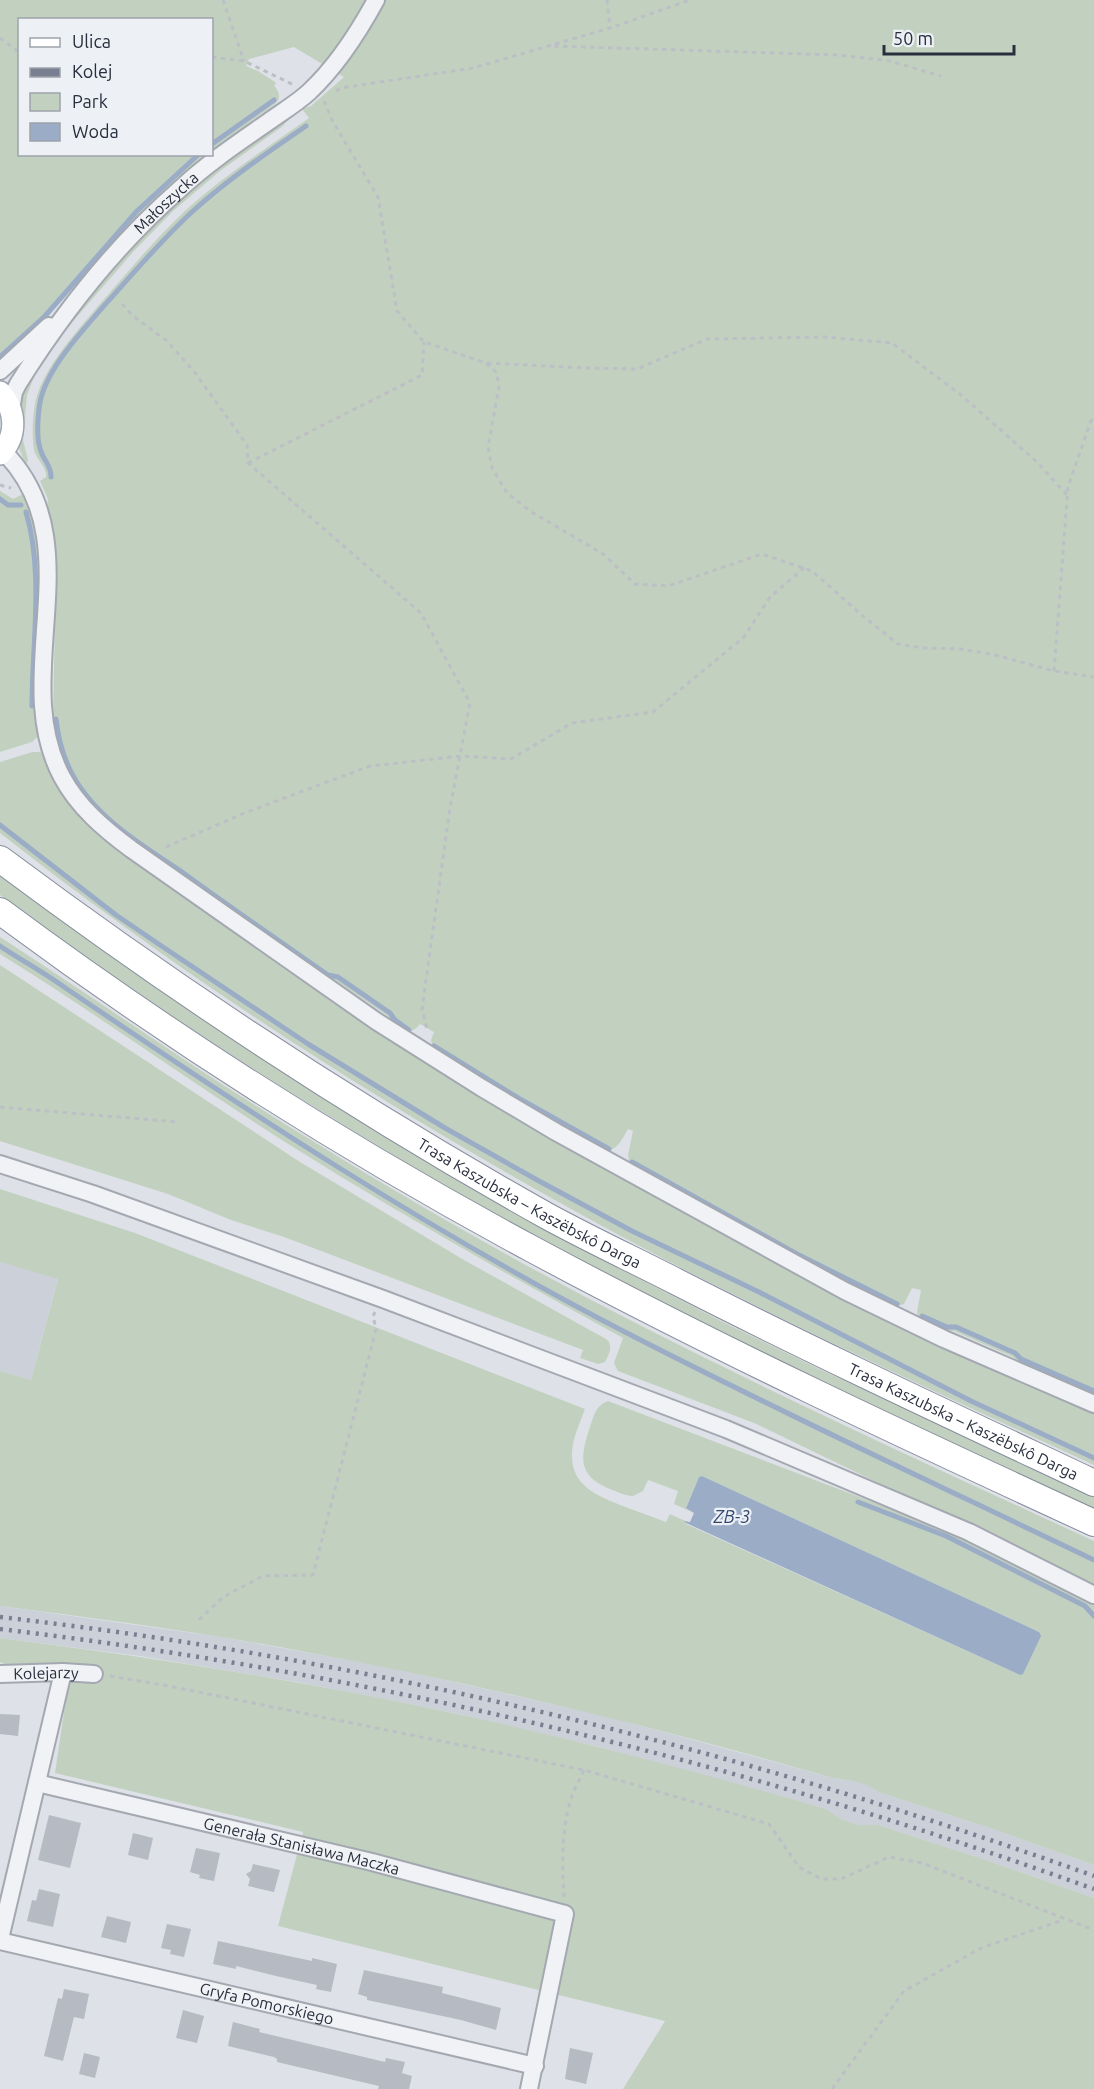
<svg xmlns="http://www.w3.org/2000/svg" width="1094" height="2089" font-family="Ubuntu,sans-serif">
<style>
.built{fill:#ccd0d9}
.green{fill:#c2d1bf}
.water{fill:#9aacc6}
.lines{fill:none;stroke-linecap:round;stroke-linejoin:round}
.stream{stroke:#9aacc6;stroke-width:5}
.building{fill:#b5bac3}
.minor-casing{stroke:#a4a8b1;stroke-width:20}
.major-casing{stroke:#9da4b2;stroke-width:24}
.highway-casing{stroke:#868d9d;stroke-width:28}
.path{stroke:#bcbfc5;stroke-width:3;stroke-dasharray:4.5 4.5;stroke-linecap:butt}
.minor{stroke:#f0f2f5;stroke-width:16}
.major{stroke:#fff;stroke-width:21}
.highway{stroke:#fff;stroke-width:26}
.rail{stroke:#787f90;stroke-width:4.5;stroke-dasharray:3 6;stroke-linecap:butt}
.labels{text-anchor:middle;stroke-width:4.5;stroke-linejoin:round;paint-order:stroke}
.street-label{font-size:16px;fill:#282e3d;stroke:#edf0f5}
.water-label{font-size:18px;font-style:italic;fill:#334a70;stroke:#edf0f5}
</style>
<rect width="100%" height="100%" fill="#dee1e7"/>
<g class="built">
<path d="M0 1262 58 1278 31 1380 0 1371Z"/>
<path d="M0 1606 221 1637 392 1668 605 1716 833 1778 854 1781 870 1786 878 1792 993 1829 1094 1865V1898L983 1859 878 1825H859L841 1819 826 1809 599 1747 449 1712 297 1682 140 1656 0 1638Z"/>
</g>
<g class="green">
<path d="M0 0H1094V1397L1019 1364 1013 1357 954 1331H945L919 1319 917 1312 921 1290 912 1288 904 1304 894 1307 630 1165 628 1155 633 1131 628 1129C623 1138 617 1151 605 1151L539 1114 433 1049 431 1040 434 1032 420 1024C410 1038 396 1028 388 1016L335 980 326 978 131 840C87 803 64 779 53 721L56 558 52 526 47 508 48 499 40 481 46 477C47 468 39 462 35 453 31 441 33 411 36 399 45 366 77 331 99 305 127 273 154 240 185 211 223 176 267 148 309 118L302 109 311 106 344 77 294 47 249 59 246 66 258 71 275 82 276 84 274 85C279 92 282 97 275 104L212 150V20H20V154L205 155 144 209 48 316 0 362Z"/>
<path d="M291 115 283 126 220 171 173 211 133 252 68 327 35 374 27 395 23 440 28 460 26 465 19 448 20 393 75 314 142 238 180 199 218 168Z"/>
<path d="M0 491 13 499 23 494 33 521 40 562 39 735 32 742 0 752Z"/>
<path d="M32 752H40L46 756 65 794 504 1109 1094 1411V1465C938 1393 781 1322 630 1241 454 1147 283 1042 122 925 80 895 40 864 0 833V762Z"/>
<path d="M0 875 83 935 551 1233 725 1323 813 1366 1094 1497V1509C880 1410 665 1312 460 1194 302 1103 147 1004 0 895Z"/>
<path d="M0 937C65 979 129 1023 194 1066 292 1130 393 1191 495 1248 689 1356 892 1448 1094 1541V1587L754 1423 618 1371 614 1363 623 1338C509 1276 395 1211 285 1142 189 1081 97 1014 0 954Z"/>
<path d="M0 965 300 1162 464 1260 606 1339C614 1345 609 1354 605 1362L598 1364 580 1358 583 1350 284 1237 231 1220 168 1194 0 1141Z"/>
<path d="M0 1189 135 1233 585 1409C580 1423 572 1439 572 1454 571 1486 598 1496 623 1506 637 1511 652 1517 666 1522L670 1514 672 1515 690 1523 685 1522 686 1524 1020 1675 1039 1632 702 1476 699 1477 686 1507 694 1513 674 1504 678 1491 648 1480 643 1491 633 1496C625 1496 618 1492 610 1489 577 1476 580 1457 590 1427 594 1416 595 1406 608 1401L951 1532 1094 1602V1865L993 1829 878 1792C866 1782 849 1780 833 1778 657 1727 480 1684 300 1651 201 1632 100 1619 0 1606V1371L31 1380 58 1279 0 1262Z"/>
<path d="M0 1638C150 1657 300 1680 448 1712 576 1739 701 1773 826 1809L841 1819 859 1825H878L983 1859 1094 1898V2089H623L665 2021 278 1926 303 1832 55 1773 71 1665 5 1664 0 1662Z"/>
</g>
<path class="water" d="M702 1476 1039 1632 1041 1636 1023 1674 1020 1675 686 1523 684 1521 690 1522 694 1513 686 1508 699 1477Z"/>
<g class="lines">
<g class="stream">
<path d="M212 144 274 100"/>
<path d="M0 357 45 316 137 211 199 154"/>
<path d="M51 477C52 466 42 459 40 448 36 437 38 410 41 398 49 367 81 332 102 308 132 275 160 241 193 211 228 179 267 153 306 126"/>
<path d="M0 499 8 505H21"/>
<path d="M26 512C44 572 32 644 32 706"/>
<path d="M56 719C59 746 68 773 86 795 111 827 148 849 182 872 230 907 279 941 328 975L338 977 390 1013 395 1020 409 1030"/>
<path d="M0 825 116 915 160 945 308 1044 445 1128 539 1181 632 1231 759 1292 971 1401 1094 1458"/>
<path d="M0 946C21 960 43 972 64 987 245 1110 428 1230 623 1331 778 1411 936 1484 1094 1560"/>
<path d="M434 1046 520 1099 609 1149"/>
<path d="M632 1162 797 1254 897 1304"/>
<path d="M922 1316 947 1327H956L1015 1353 1021 1359 1094 1391"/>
<path d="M858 1502 946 1536 1085 1606 1094 1616"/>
</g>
</g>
<g class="building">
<path d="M0 1714 20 1715 18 1736 0 1734Z"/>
<path d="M49 1815 81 1823 70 1868 38 1860Z"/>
<path d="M133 1833 153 1838 148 1860 128 1855Z"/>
<path d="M196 1848 220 1853 214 1881 199 1878 200 1875 190 1872Z"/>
<path d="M253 1864 280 1870 274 1892 248 1886 250 1879 246 1874 251 1871Z"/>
<path d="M39 1889 60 1894 53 1927 27 1921 32 1900 36 1901Z"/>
<path d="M107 1916 131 1922 126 1943 101 1937Z"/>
<path d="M167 1924 191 1929 184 1957 170 1954 171 1950 161 1948Z"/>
<path d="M218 1941 312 1961V1958L337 1964 331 1992 316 1989 317 1985 276 1976 236 1966V1969L213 1964Z"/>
<path d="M364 1970 443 1987 442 1993 501 2008 496 2030 461 2020 367 2000V1997L358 1994Z"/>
<path d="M64 1989 89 1994 84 2019 74 2017 63 2061 44 2056 58 1998 62 1999Z"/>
<path d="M183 2010 204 2016 197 2043 176 2038Z"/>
<path d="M233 2022 260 2029 259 2032 385 2062 386 2058 405 2062 402 2073 412 2076 409 2089H378L379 2086 277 2062V2059L274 2057 228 2046Z"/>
<path d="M570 2048 593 2053 586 2084 565 2079Z"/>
<path d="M84 2053 100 2057 95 2078 79 2074Z"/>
</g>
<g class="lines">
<g class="minor-casing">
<g id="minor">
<path d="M0 371 49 326"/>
<path id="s1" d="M11 410 14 392 18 384C63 312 117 244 181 188 208 163 238 143 268 122 282 112 297 103 309 92 337 66 358 33 376 0"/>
<path d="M3 451C95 543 7 675 62 777 78 807 104 829 131 849L376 1021 482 1088 556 1132 845 1291 944 1339 1094 1404"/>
<path d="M0 1164 93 1194 383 1299 726 1429 969 1532 1094 1595"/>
<path id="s2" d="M0 1674 63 1672 94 1674"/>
<path id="s3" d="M37 1783 372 1862 565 1914 529 2089"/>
<path d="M0 1939 63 1672"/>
<path id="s4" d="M0 1941 535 2066"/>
</g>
</g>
<g class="major-casing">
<path id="major" d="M0 392C16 410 18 436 0 454"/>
</g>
<g class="highway-casing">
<g id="highway">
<path id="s5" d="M0 859C174 989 357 1110 547 1216 589 1239 634 1260 677 1282 814 1352 954 1417 1094 1483"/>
<path d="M0 911C168 1036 348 1150 532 1249 716 1348 905 1436 1094 1523"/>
</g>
</g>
<g class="path">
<path d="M223 0 244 61"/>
<path d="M607 0 610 28"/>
<path d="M0 38 20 53"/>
<path d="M554 46 837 55 890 61 941 76"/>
<path d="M212 57 244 61 294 85"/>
<path d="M336 91 341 88 473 68 610 28 690 0"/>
<path d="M324 101 333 122 378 197 397 311 424 342 486 363 497 373 499 387 488 447 492 468 507 493 530 511 603 554 635 584 668 586 762 554 812 571 864 617 898 644 923 648 961 649 995 655 1054 671 1094 677"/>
<path d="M122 304 133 316 167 341 196 374 247 445 248 463 421 613 470 703 450 808 422 1009 427 1029"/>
<path d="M487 363 585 368 637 369 707 339 825 337 892 343 961 395 1037 462 1068 496"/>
<path d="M248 463 422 375 424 342"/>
<path d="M0 485 11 488"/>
<path d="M1054 671 1068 487 1090 423 1094 416"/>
<path d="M166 847 247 812 370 766 461 756 511 759 572 723 653 712 744 637 770 597 805 567"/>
<path d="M0 1107 178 1122"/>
<path d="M199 1620 223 1597 263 1576 313 1575 376 1329 373 1316 375 1312"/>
<path d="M110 1676 169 1686 584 1770 769 1824 799 1867 821 1879H841L889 1857 922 1863 1094 1930"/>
<path d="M564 1897C562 1864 561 1828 572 1796 575 1787 580 1779 584 1770"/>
<path d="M832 2089 904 1991 981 1948 1063 1920"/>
</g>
<use href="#minor" class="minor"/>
<use href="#major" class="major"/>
<use href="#highway" class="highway"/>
<g class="rail">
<path d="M0 1617C374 1660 740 1749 1094 1876"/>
<path d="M0 1629C374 1674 740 1761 1094 1889"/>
</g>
</g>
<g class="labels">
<g class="street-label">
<text dy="6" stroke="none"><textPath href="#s1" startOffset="262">Małoszycka</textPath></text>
<text dy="6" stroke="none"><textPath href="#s5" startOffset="632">Trasa Kaszubska – Kaszëbskô Darga</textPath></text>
<text dy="6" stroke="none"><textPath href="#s5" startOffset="1118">Trasa Kaszubska – Kaszëbskô Darga</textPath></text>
<text dy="6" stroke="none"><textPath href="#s2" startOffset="46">Kolejarzy</textPath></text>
<text dy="6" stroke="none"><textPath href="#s3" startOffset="272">Generała Stanisława Maczka</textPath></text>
<text dy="6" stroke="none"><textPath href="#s4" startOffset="274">Gryfa Pomorskiego</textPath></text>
</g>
<g class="water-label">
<text x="732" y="1523">ZB-3</text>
</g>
</g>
<rect x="18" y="18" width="195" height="138" fill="#edf0f5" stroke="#9ea2ab" stroke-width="1.5"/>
<rect x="30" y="38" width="30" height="9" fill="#ffffff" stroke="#9ea2ab" stroke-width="1.5"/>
<text x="72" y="48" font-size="18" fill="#282e3d">Ulica</text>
<rect x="30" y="68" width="30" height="9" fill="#787f90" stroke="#9ea2ab" stroke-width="1.5"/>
<text x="72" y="78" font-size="18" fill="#282e3d">Kolej</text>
<rect x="30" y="93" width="30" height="18" fill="#c2d1bf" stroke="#9ea2ab" stroke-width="1.5"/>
<text x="72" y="108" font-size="18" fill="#282e3d">Park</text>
<rect x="30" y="123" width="30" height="18" fill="#9aacc6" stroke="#9ea2ab" stroke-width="1.5"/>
<text x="72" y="138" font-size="18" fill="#282e3d">Woda</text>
<path d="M884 45v9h130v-9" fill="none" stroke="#282e3d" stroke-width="3"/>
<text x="893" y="45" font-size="18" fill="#282e3d" stroke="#edf0f5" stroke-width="4.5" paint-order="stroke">50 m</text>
</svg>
